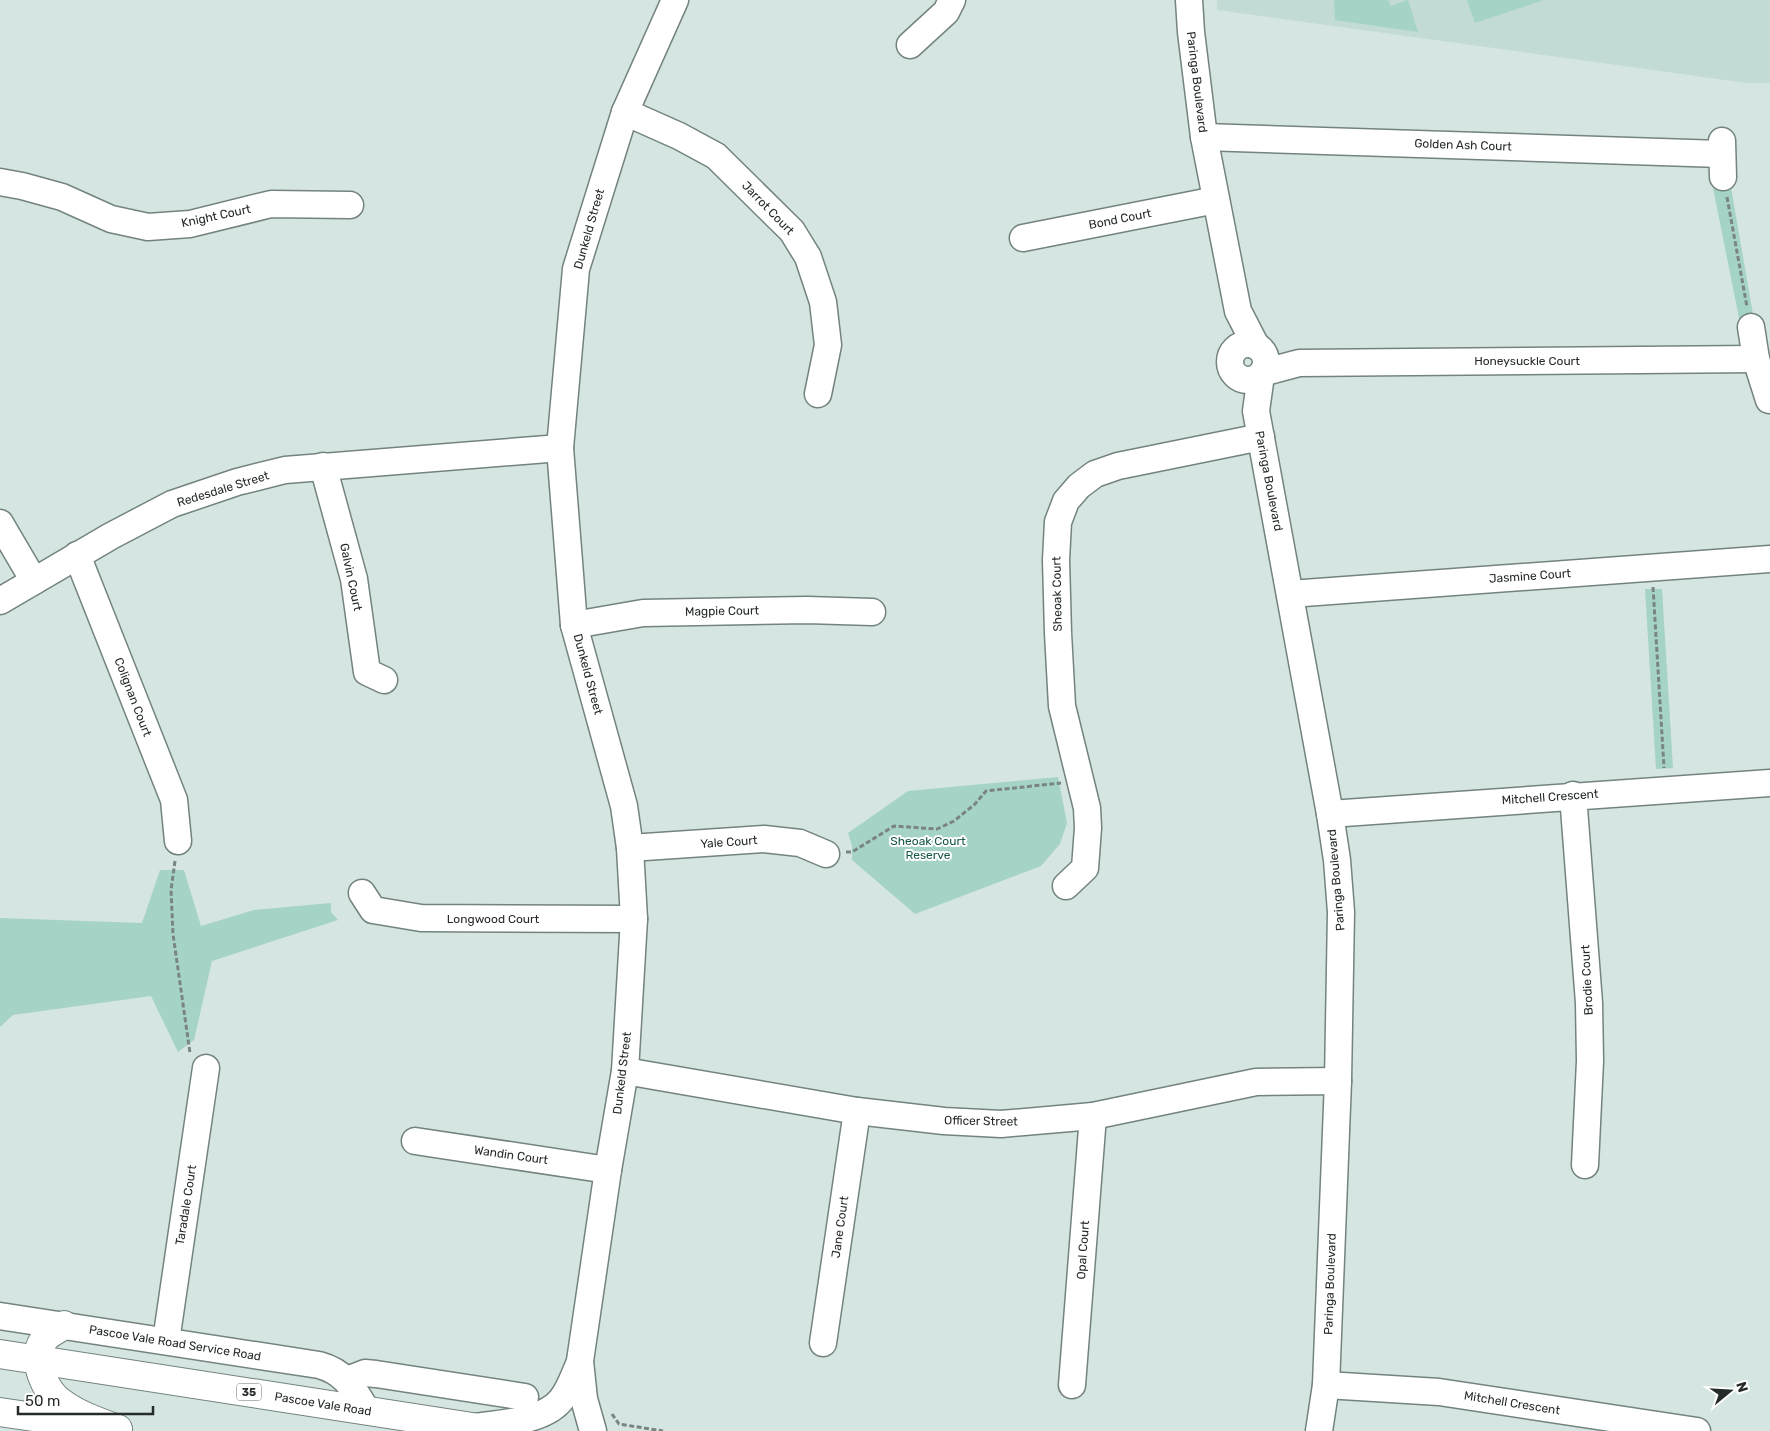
<svg xmlns="http://www.w3.org/2000/svg" width="1770" height="1431" font-family="Rubik,sans-serif">
<style>
.built{fill:#c2dbd4}
.green{fill:#a5d3c7}
.lines{fill:none;stroke-linecap:round;stroke-linejoin:round}
.minor-casing{stroke:#73837e;stroke-width:29}
.major-casing{stroke:#73837e;stroke-width:30}
.path{stroke:#7a8582;stroke-width:3;stroke-dasharray:5 2.5;stroke-linecap:butt}
.minor{stroke:#fff;stroke-width:26}
.major{stroke:#fff;stroke-width:28}
.labels{text-anchor:middle;stroke-width:4;stroke-linejoin:round;paint-order:stroke}
.shield{fill:#fff;stroke:#666b69;stroke-width:1}
.shield-label{font-size:11px;font-weight:bold;fill:#252b29}
.street-label{font-size:12px;fill:#252b29;stroke:#fff}
.park-label{font-size:12px;fill:#15564a;stroke:#fff}
</style>
<rect width="100%" height="100%" fill="#d5e5e1"/>
<path class="built" d="M1217 0H1770V83H1747L1217 10Z"/>
<g class="green">
<path d="M1334 0H1388L1391 6 1408 0 1418 32 1335 20Z"/>
<path d="M1467 0H1544L1475 23Z"/>
<path d="M1729 176 1755 326 1741 328 1713 188 1723 177Z"/>
<path d="M1645 589H1662L1673 768 1656 769Z"/>
<path d="M1058 777 1067 823 1060 844 1041 866 915 914 852 860V846L848 833 908 791Z"/>
<path d="M160 870H184L201 926 254 910 331 903V912L338 920 212 961 194 1040 178 1052 151 996 13 1015 0 1027V918L142 923Z"/>
</g>
<g class="lines">
<g class="minor-casing">
<g id="minor">
<path d="M1189 0 1191 32 1204 137 1238 311 1256 346"/>
<path d="M910 45 946 12 952 0"/>
<path d="M625 112 679 136 716 156 792 231 808 257 823 302 828 345 818 394"/>
<path d="M1204 137 1721 154"/>
<path d="M1722 141 1723 177"/>
<path d="M0 182 22 186 62 197 111 219 148 227 190 224 271 204 350 205"/>
<path d="M1023 238 1216 200"/>
<path d="M1751 327 1756 359 1769 400"/>
<circle cx="1248" cy="362" r="18"/>
<path d="M1262 373 1299 363 1756 359"/>
<path d="M1261 375 1256 411 1330 814 1337 860 1341 912 1338 1081 1326 1385 1319 1431"/>
<path d="M323 466 354 579 367 672 384 680"/>
<path d="M0 523 34 581"/>
<path d="M77 555 174 800 178 841"/>
<path d="M1290 594 1770 559"/>
<path d="M0 601 111 536 172 504 237 482 285 470 560 448"/>
<path d="M574 625 643 613 807 610 872 612"/>
<path d="M1573 795 1589 1003 1590 1061 1585 1165"/>
<path d="M1330 814 1770 783"/>
<path d="M630 848 764 839 800 843 826 854"/>
<path d="M1066 886 1085 868 1088 828 1087 808 1062 706 1058 633 1056 560 1058 522 1066 501 1079 486 1095 474 1118 466 1261 437"/>
<path d="M362 893 373 910 421 918 634 919"/>
<path d="M625 1071 857 1111 944 1121 1001 1124 1093 1116 1256 1082 1338 1081"/>
<path d="M415 1141 608 1170"/>
<path d="M0 1316 319 1365C345 1372 353 1388 367 1411"/>
<path d="M166 1341 206 1068"/>
<path d="M823 1343 857 1111"/>
<path d="M347 1380 365 1373 376 1374 525 1397"/>
<path d="M1072 1385 1093 1116"/>
<path d="M1326 1385 1439 1392 1697 1431"/>
<path d="M474 1427C500 1423 543 1422 561 1400 570 1389 574 1375 580 1362"/>
<path d="M593 1431 584 1399 580 1361 608 1170 625 1071 634 919 630 848 624 806 574 625 560 448 576 269 625 112 675 0"/>
</g>
</g>
<g class="major-casing">
<g id="major">
<path d="M64 1325C57 1330 47 1334 43 1341 31 1359 45 1392 62 1403 78 1415 99 1422 118 1429"/>
<path d="M0 1354 498 1431"/>
<path d="M0 1412 88 1425"/>
</g>
</g>
<g class="path">
<path d="M1727 197 1747 307"/>
<path d="M1653 587 1664 768"/>
<path d="M846 852H852L894 826 937 829 954 821 975 804 986 791 1061 783"/>
<path d="M175 861 171 890 173 934 190 1053"/>
<path d="M612 1414 619 1424 663 1431"/>
</g>
<use href="#minor" class="minor"/>
<use href="#major" class="major"/>
</g>
<g class="labels">
<rect class="shield" x="236.5" y="1383.5" width="25" height="17" rx="4"/>
<g class="shield-label">
<text x="249" y="1396">35</text>
</g>
<g class="street-label">
<text transform="translate(1197 82) rotate(83)" y="4">Paringa Boulevard</text>
<text transform="translate(1463 145) rotate(2)" y="4">Golden Ash Court</text>
<text transform="translate(768 208) rotate(46)" y="4">Jarrot Court</text>
<text transform="translate(216 216) rotate(-12)" y="4">Knight Court</text>
<text transform="translate(1120 219) rotate(-11)" y="4">Bond Court</text>
<text transform="translate(589 229) rotate(-74)" y="4">Dunkeld Street</text>
<text x="1527" y="365">Honeysuckle Court</text>
<text transform="translate(1269 481) rotate(79)" y="4">Paringa Boulevard</text>
<text transform="translate(223 489) rotate(-17)" y="4">Redesdale Street</text>
<text transform="translate(1530 576) rotate(-4)" y="4">Jasmine Court</text>
<text transform="translate(351 577) rotate(78)" y="4">Galvin Court</text>
<text transform="translate(1057 594) rotate(-91)" y="4">Sheoak Court</text>
<text transform="translate(722 611) rotate(-1)" y="4">Magpie Court</text>
<text transform="translate(588 674) rotate(75)" y="4">Dunkeld Street</text>
<text transform="translate(133 697) rotate(69)" y="4">Colignan Court</text>
<text transform="translate(1550 797) rotate(-4)" y="4">Mitchell Crescent</text>
<text transform="translate(729 842) rotate(-4)" y="4">Yale Court</text>
<text transform="translate(1336 880) rotate(-95)" y="4">Paringa Boulevard</text>
<text x="493" y="923">Longwood Court</text>
<text transform="translate(1587 980) rotate(-93)" y="4">Brodie Court</text>
<text transform="translate(622 1073) rotate(-83)" y="4">Dunkeld Street</text>
<text transform="translate(981 1121) rotate(1)" y="4">Officer Street</text>
<text transform="translate(511 1155) rotate(8)" y="4">Wandin Court</text>
<text transform="translate(186 1205) rotate(-81)" y="4">Taradale Court</text>
<text transform="translate(840 1227) rotate(-82)" y="4">Jane Court</text>
<text transform="translate(1083 1250) rotate(-86)" y="4">Opal Court</text>
<text transform="translate(1330 1284) rotate(-88)" y="4">Paringa Boulevard</text>
<text transform="translate(175 1343) rotate(9)" y="4">Pascoe Vale Road Service Road</text>
<text transform="translate(1512 1403) rotate(9)" y="4">Mitchell Crescent</text>
<text transform="translate(323 1404) rotate(9)" y="4">Pascoe Vale Road</text>
</g>
<g class="park-label">
<text x="928" y="845">Sheoak Court<tspan x="928" dy="14">Reserve</tspan></text>
</g>
</g>
<g transform="translate(1730 1391) rotate(72)" stroke="#ffffff" stroke-width="4" paint-order="stroke">
<path d="M0-4L9 19L0 12L-9 19Z" fill="#252b29"/>
<text y="-8" font-size="14" font-weight="bold" text-anchor="middle" fill="#252b29">N</text>
</g>
<path d="M18 1406v8h135v-8" fill="none" stroke="#252b29" stroke-width="2.5"/>
<text x="25" y="1406" font-size="15" fill="#252b29" stroke="#ffffff" stroke-width="4" paint-order="stroke">50 m</text>
</svg>
